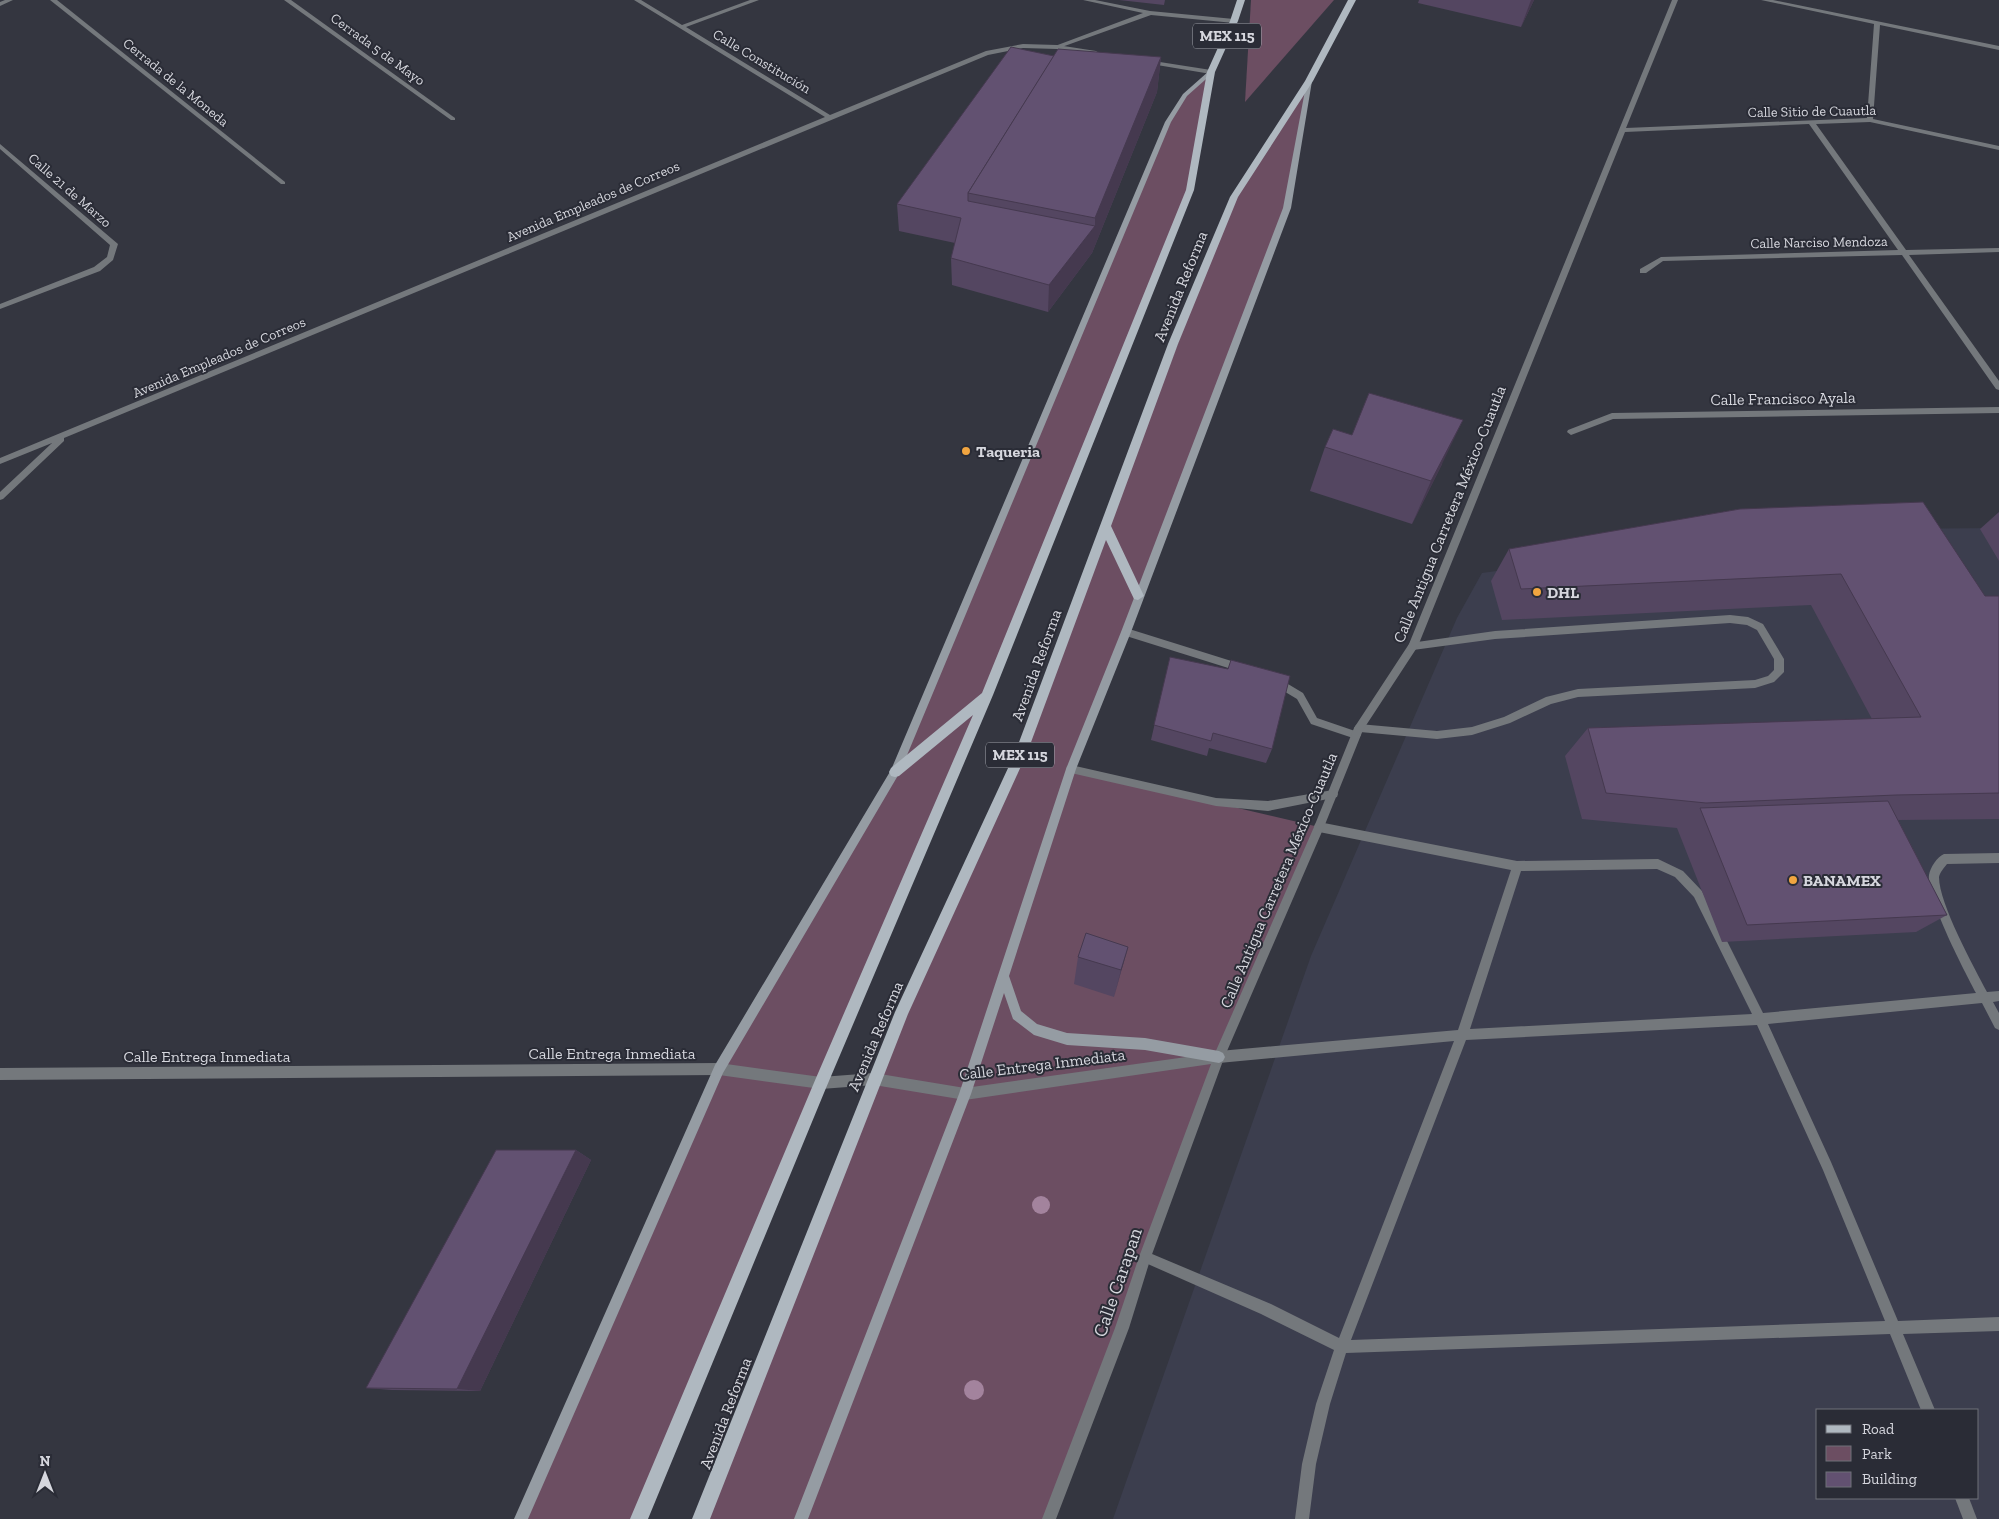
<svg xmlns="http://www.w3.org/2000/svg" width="1999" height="1519" font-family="'Zilla Slab',serif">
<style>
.built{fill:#3c3e4e;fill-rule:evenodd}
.green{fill:#6c4e62}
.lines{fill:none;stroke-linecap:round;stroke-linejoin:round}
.lane{fill:#74787c;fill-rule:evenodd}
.street{fill:#74787c;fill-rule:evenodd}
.secondary{fill:#959ca3;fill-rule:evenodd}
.primary{fill:#afb8c0;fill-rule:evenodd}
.tree{fill:#a3839d}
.wall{fill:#544661}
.shaded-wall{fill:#45394f}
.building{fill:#625171;stroke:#45394f}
.poi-dot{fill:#f1a540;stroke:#2a2c36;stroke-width:2}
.labels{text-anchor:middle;stroke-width:4;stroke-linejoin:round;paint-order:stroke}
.far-street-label{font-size:14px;fill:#d6d7de;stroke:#2a2c36}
.shield{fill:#2a2c36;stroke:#a2a4ac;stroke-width:1}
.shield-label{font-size:15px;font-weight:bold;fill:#d6d7de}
.street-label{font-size:16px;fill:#d6d7de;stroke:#2a2c36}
.poi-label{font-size:16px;font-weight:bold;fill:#d6d7de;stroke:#2a2c36;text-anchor:start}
.near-street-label{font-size:19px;fill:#d6d7de;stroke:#2a2c36}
</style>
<rect width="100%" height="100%" fill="#343640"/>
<path class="built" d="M1999 528V1519H1113L1311 956 1457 618 1482 573 1705 542 1884 529ZM1818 1410H1978V1498H1818Z"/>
<g class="green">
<path d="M1251 0H1334L1245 102Z"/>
<path d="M1211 72 1190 190 987 695 639 1519H522L719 1069 895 772 1168 122 1185 95Z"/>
<path d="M1309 81 1287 208 1071 769 1319 827 1219 1057 1049 1519H701L874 1079 1021 753 1234 197Z"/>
</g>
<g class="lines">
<g class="lane">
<path d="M1083 0H1095L1150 11 1234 19 1237 21 1234 23 1151 15 1059 48H1055V46L1143 13Z"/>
<path d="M1730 615 1748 617 1763 624 1784 659V672L1774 682 1755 688 1578 697 1551 704 1510 723 1472 735 1437 739 1360 732 1361 735 1359 738 1356 739 1311 724 1297 699 1272 684 1270 681 1272 678H1278L1303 693 1317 718 1355 731 1354 728 1356 725 1359 724 1437 731 1472 727 1504 717 1546 697 1578 689 1755 680 1768 676 1774 670V659L1757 630 1747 625 1730 623 1495 639 1413 650 1410 649 1408 646 1410 643 1495 631Z"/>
<path d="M1126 628 1241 664 1246 668 1241 672 1123 635 1121 632Z"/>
<path d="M1071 765 1216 798 1268 801 1333 790 1337 791 1338 794 1337 797 1333 798 1268 811 1216 806 1071 773 1067 772 1066 769 1067 766Z"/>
<path d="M1319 822 1517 861 1658 859 1683 871 1702 891 1763 1013 1976 993C1964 970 1926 898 1929 875 1930 868 1937 857 1944 854L1999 853V863L1947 864C1944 868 1940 872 1939 877 1939 904 1974 967 1987 992L1999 991V1001L1993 1002 1999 1013V1030L1995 1028 1982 1003 1768 1024 1831 1162 1898 1321 1999 1317V1331L1903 1334 1935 1410H1921L1890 1334 1346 1353 1330 1404 1316 1464 1309 1519H1295L1302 1464 1316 1404 1334 1350 1261 1314 1141 1261 1139 1257 1141 1253 1145 1251 1271 1304 1339 1338 1454 1041 1219 1063 1215 1061 1213 1057 1215 1053 1219 1051 1458 1030 1511 870 1319 832 1315 830 1314 827 1315 824ZM1657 869 1675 877 1694 897 1752 1014 1470 1029 1521 871ZM1757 1025 1823 1170 1885 1321 1351 1340 1466 1040Z"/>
<path d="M1955 1498H1969L1977 1519H1963Z"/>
</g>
<g class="street">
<path d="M5 0H13L0 6V2Z"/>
<path d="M50 0H57L285 182V184H281Z"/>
<path d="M284 0H291L455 118V120H451Z"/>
<path d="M634 0H641L682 25 750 0H759L686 27 830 115 986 51 1023 44 1057 45 1096 51 1099 53 1096 55 1057 49 1023 48 988 55 64 438V441L3 499 0 500V492L52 443 0 464V458L825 117Z"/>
<path d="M1672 0H1678L1626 128 1867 118 1874 24 1761 0H1773L1999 46V50L1880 25 1873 119 1999 146V150L1870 122 1816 124 1906 250 1999 248V252L1909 255 1999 381V390L1996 389 1902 255 1663 261 1646 273H1640V269L1661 257 1898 250 1809 124 1625 132 1418 646 1363 730 1324 827 1224 1058 1151 1257 1129 1328 1056 1519H1042L1115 1328 1139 1257 1211 1064 965 1100 874 1085 821 1089 719 1075 0 1080V1068L719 1063 821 1077 874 1073 965 1088 1215 1053 1314 827 1354 728 1409 644Z"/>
<path d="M1147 60 1211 70 1214 72 1211 74 1145 63V61Z"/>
<path d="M0 144 118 244 113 260 100 271 0 309V304L94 267 107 257 110 245 0 149Z"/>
<path d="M1999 407V413L1613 419 1571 435 1567 432 1568 430 1612 413Z"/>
</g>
<g class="secondary">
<path d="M1209 71 1214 72 1187 96 1171 122 900 772 723 1073 528 1519H514L715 1065 891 770 1165 122 1183 94Z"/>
<path d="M1307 80 1312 81 1291 208 1131 632 1076 769 1009 976 1021 1011 1037 1024 1067 1033 1145 1038 1219 1051 1223 1053 1225 1057 1223 1061 1219 1063 1145 1050 1067 1045 1034 1035 1013 1019 1004 993 971 1094 808 1519H794L959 1094 1066 769 1121 632 1283 208Z"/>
</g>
<g class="primary">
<path d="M1237 0H1245L1238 21 1215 72 1194 190 993 695 826 1088 648 1519H630L816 1078 973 715 899 776 895 777 891 776 889 772 891 768 982 693 1186 190 1207 72 1230 21Z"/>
<path d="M1348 0H1356L1313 81 1238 197 1178 344 1111 526 1144 596 1138 600 1134 599 1106 540 1027 753 908 1014 710 1519H692L895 1012 1015 753 1168 344 1230 197 1305 81Z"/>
</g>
</g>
<g class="tree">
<circle cx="1041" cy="1205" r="9"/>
<circle cx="974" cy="1390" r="10"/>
</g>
<g class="wall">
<path d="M1119 0H1165L1164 5Z"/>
<path d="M1419 0H1534L1521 27 1418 3Z"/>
<path d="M1054 56 1161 57 1157 92 1092 253 1048 312 952 285 951 258 955 243 899 231 897 204Z"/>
<path d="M1325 447 1442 464 1412 524 1310 491Z"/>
<path d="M1740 509 1985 596H1999V819L1898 820 1947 915 1916 932 1722 942 1677 828 1582 819 1565 756 1588 728 1872 719 1811 605 1502 620 1491 581 1509 549Z"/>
<path d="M1999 512V561L1980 529Z"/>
<path d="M1170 657 1272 749 1266 763 1209 748 1207 756 1151 740Z"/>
<path d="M1128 947 1114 997 1074 984 1078 957Z"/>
<path d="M576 1150 591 1160 480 1391 392 1390 366 1388Z"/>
</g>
<g class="shaded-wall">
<path d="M1531 0H1534L1521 27Z"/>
<path d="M1161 57 1157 92 1092 253 1048 312 1049 285 1095 226V218Z"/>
<path d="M1463 420 1442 464 1412 524 1431 481Z"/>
<path d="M1128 947 1120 975 1114 997 1121 970Z"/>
<path d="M576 1150 591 1160 480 1391 457 1389Z"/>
</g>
<g class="building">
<path d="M1011 47 1054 56 968 193V201L1095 226 1049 285 951 258 961 218 897 204Z"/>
<path d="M1058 49 1161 57 1095 218 968 193Z"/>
<path d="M1369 393 1463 420 1431 481 1325 447 1333 429 1352 435Z"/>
<path d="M1923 502 1985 596H1999V793L1896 795 1706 803 1606 793 1588 728 1921 717 1841 574 1521 589 1509 549 1740 509Z"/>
<path d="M1170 657 1228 669 1231 660 1290 676 1272 749 1213 733 1211 741 1154 725Z"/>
<path d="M1888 801 1947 915 1747 925 1700 808Z"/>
<path d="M1086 933 1128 947 1121 970 1078 957Z"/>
<path d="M496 1150H576L457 1389 366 1388Z"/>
</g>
<g class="poi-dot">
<circle cx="966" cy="451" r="5"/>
<circle cx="1537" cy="592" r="5"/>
<circle cx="1793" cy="880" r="5"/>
</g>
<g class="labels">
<g class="far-street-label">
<text transform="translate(378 49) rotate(36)" y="5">Cerrada 5 de Mayo</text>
<text transform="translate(762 61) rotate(31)" y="5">Calle Constitución</text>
<text transform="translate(176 82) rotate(39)" y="5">Cerrada de la Moneda</text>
<text transform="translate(1812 111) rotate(-1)" y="5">Calle Sitio de Cuautla</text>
<text transform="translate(70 190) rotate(41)" y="5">Calle 21 de Marzo</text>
<text transform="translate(593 201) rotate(-23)" y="5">Avenida Empleados de Correos</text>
<text transform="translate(1819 242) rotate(-1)" y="5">Calle Narciso Mendoza</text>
<text transform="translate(219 357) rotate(-23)" y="5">Avenida Empleados de Correos</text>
</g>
<g class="shield">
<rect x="1193" y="23.5" width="68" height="25" rx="4"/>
<rect x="986" y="742.5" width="68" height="25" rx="4"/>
</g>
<g class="shield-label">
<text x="1227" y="41">MEX 115</text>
<text x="1020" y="760">MEX 115</text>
</g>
<g class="street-label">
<text transform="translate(1180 286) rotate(-68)" y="6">Avenida Reforma</text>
<text transform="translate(1783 398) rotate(-1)" y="6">Calle Francisco Ayala</text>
<text transform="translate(1449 514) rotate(-68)" y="6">Calle Antigua Carretera México-Cuautla</text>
<text transform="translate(1036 665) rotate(-70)" y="6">Avenida Reforma</text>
<text transform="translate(1278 880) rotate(-67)" y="6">Calle Antigua Carretera México-Cuautla</text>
<text transform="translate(875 1036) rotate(-67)" y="6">Avenida Reforma</text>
<text x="612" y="1059">Calle Entrega Inmediata</text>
<text x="207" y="1062">Calle Entrega Inmediata</text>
<text transform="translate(1042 1064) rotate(-7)" y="6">Calle Entrega Inmediata</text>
<text transform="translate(725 1413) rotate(-69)" y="6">Avenida Reforma</text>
</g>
<g class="poi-label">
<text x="976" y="457">Taqueria</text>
<text x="1547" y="598">DHL</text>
<text x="1803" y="886">BANAMEX</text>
</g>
<g class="near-street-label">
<text transform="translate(1117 1282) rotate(-71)" y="7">Calle Carapan</text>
</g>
</g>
<rect x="1816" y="1409" width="162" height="90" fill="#2a2c36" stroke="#6f7079"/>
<rect x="1826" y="1425" width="25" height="8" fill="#afb8c0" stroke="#6f7079"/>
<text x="1862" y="1434" font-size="15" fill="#d6d7de">Road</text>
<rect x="1826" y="1446" width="25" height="15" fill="#6c4e62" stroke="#6f7079"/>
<text x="1862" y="1459" font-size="15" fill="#d6d7de">Park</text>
<rect x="1826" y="1472" width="25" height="15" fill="#625171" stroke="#6f7079"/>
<text x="1862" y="1484" font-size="15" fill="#d6d7de">Building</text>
<g transform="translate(45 1474)" stroke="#2a2c36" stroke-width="4" paint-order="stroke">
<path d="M0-4L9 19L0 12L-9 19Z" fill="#d6d7de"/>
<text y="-8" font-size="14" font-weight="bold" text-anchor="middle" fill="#d6d7de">N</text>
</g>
</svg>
